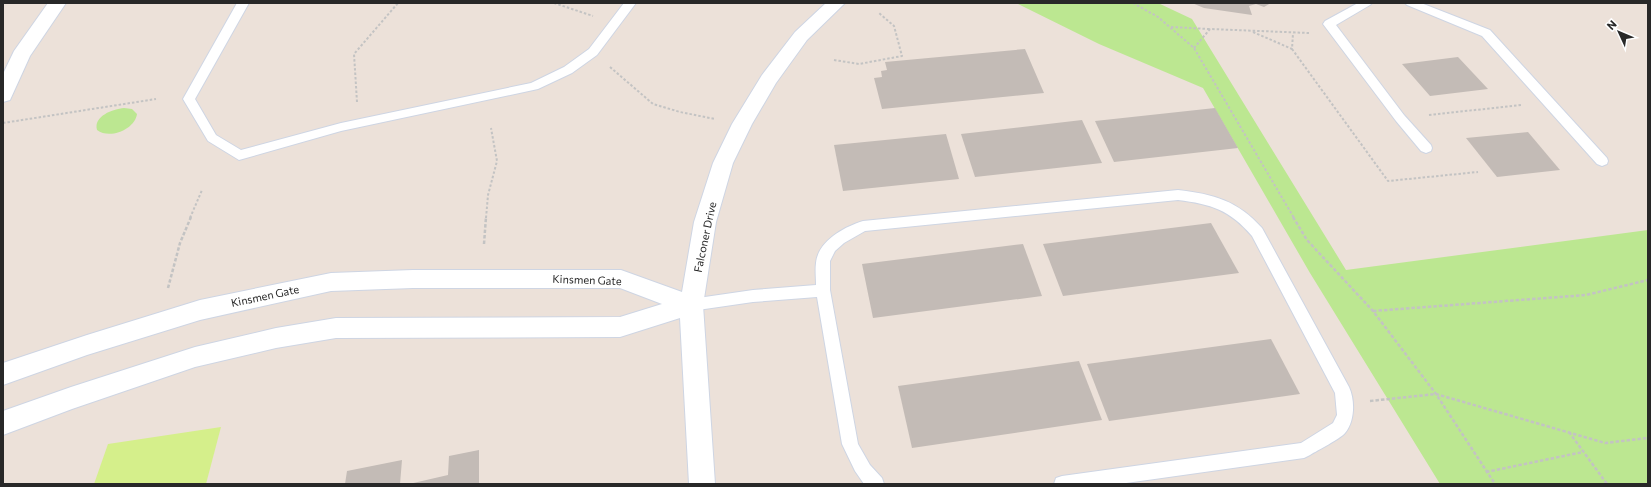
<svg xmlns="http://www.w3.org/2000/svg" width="1651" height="487" font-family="Commissioner,sans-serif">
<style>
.green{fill:#bce791}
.pitch{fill:#d5ef8b}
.building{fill:#c3bbb6}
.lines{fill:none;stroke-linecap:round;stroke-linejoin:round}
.lane-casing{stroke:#ced5e3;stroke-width:2}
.street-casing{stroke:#ced5e3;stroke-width:2}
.secondary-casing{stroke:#ced5e3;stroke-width:2}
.path-far1{stroke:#c3c3c3;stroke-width:2;stroke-dasharray:2.5 2;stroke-linecap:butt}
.path{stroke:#c3c3c3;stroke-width:2.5;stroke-dasharray:3.5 2;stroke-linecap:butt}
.lane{fill:#fff;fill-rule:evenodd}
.street{fill:#fff;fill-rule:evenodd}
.secondary{fill:#fff;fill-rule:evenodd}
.labels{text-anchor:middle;stroke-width:3.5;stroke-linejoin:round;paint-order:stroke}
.street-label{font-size:11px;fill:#282828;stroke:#fff}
</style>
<rect width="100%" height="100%" fill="#ece1d9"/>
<g class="green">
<path d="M1016 3H1158L1192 19 1346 270 1648 230V484H1440L1310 273 1203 88 1099 44Z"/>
<path d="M124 108 132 109 137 114C135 129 110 140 97 130 93 116 113 109 124 108Z"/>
</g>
<path class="pitch" d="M221 427 206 484H94L108 444Z"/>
<g class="building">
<path d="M1192 3H1271L1264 7 1256 4 1249 6 1252 15 1204 8Z"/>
<path d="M1025 49 1044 93 882 109 874 78 882 77 881 71 887 70 885 62Z"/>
<path d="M1458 57 1488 89 1430 96 1402 64Z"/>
<path d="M1215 108 1238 148 1114 162 1095 121Z"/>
<path d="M1082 120 1102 163 975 177 961 134Z"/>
<path d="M1528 132 1560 170 1497 177 1466 138Z"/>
<path d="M946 134 959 179 843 191 834 145Z"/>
<path d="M1211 223 1239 273 1063 296 1043 244Z"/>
<path d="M1023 244 1042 296 873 318 862 264Z"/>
<path d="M1271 339 1300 394 1109 421 1087 364Z"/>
<path d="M1079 361 1102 420 912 448 898 386Z"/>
<path d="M479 450V484H409L448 475 449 456Z"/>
<path d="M402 460 400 484H345L347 471Z"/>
</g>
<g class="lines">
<g class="lane-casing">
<g id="lane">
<path d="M237 3H249L195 99 216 135 241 150 341 123 531 83 564 67 589 49 624 3H636L597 55 572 73 538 89 341 131 239 160 208 141 183 99Z"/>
<path d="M1358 3H1372L1370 5 1336 25 1404 115 1431 145 1432 148 1431 151 1426 153 1421 151 1396 121 1323 24 1325 21Z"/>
<path d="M1405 3H1421L1490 30 1607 158 1608 161 1607 164 1602 166 1597 164 1482 36 1407 5Z"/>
<path d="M1178 190C1214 194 1238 201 1262 228L1349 387C1355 400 1355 421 1345 433 1340 439 1318 450 1310 455L1304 458 1119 484H1054L1056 478 1062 476 1301 443 1333 423 1337 415 1335 393 1252 236C1230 210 1211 204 1178 200L865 231 844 243 835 251 830 261V290L858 444 870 465 882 478 884 484H864L855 471 842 444 817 297 753 302 691 311 686 309 684 305 686 301 691 299 753 290 816 285C816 277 815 270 816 263 818 241 844 227 863 221Z"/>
</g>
</g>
<g class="street-casing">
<path id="street" d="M826 3H845L807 40 776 83 752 124 733 163 716 222 703 305 715 484H689L680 318 620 337 336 338 276 348 195 367 72 409 3 435V411L71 387 195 347 276 328 336 318 620 317 662 304 620 288H413L331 291 200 320 87 355 3 385V363L87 335 200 300 331 273 413 270H621L682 292 694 222 713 163 732 124 762 75 795 32Z"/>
</g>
<g class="secondary-casing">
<path id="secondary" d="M48 3H66L30 56 10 100 3 102V74L14 51Z"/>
</g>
<g class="path-far1">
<path d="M554 3 593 16"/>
<path d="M1133 3 1158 17 1194 48 1294 218"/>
<path d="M1171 27 1209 29"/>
<path d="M1253 32 1292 49 1293 33"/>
<path d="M1194 48 1210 29 1309 33"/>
<path d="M1292 49 1388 181 1478 172"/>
<path d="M834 60 859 64 902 56 894 26 879 13"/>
<path d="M610 67 653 104 680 112 715 119"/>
<path d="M357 102 354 54 398 3"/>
<path d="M1429 115 1521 105"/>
<path d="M3 123 156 99"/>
<path d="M190 218 202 190"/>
<path d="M486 218 488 195 497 161 491 128"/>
</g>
<g class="path">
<path d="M1293 217 1307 240 1373 311 1436 394 1495 484"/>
<path d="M484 244 486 217"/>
<path d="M168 288 180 243 191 217"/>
<path d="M1373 311 1586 295 1648 280"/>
<path d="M1370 401 1436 394 1605 443 1648 438"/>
<path d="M1569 432 1607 484"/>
<path d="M1486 472 1583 452"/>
</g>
<use href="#lane" class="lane"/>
<use href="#street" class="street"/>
<use href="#secondary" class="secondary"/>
</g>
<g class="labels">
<g class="street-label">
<text transform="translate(705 237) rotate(-78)" y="4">Falconer Drive</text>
<text transform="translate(587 280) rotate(2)" y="4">Kinsmen Gate</text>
<text transform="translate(265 296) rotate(-12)" y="4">Kinsmen Gate</text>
</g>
</g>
<rect width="1651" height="487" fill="none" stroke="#282828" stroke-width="8"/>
<g transform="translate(1619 32) rotate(314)" stroke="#ffffff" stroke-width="3" paint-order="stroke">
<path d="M0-3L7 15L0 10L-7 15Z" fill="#282828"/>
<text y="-6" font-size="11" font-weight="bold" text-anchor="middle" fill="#282828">N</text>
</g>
</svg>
